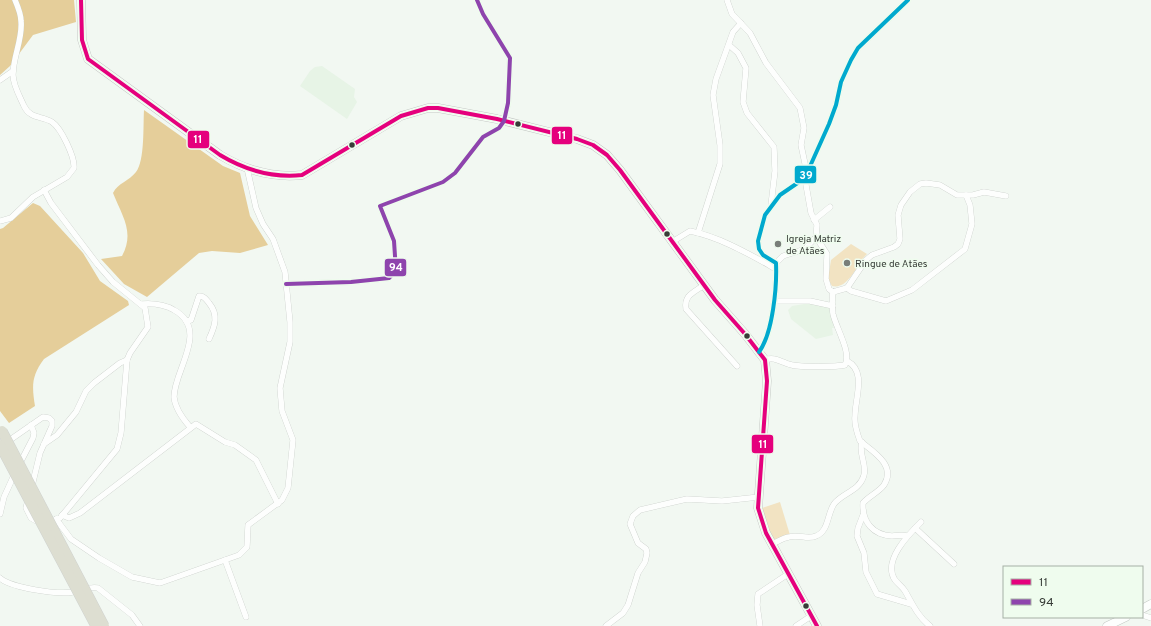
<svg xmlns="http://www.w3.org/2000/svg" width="1151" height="626" font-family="Overpass,sans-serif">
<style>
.built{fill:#e7f4e6}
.green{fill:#f2e3c2}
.forest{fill:#e5ce9a}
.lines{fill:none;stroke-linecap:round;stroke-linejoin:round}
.street-casing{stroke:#c3c8c3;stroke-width:6}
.secondary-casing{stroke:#c3c8c3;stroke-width:9}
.street{stroke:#fdfefd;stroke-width:5.5}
.secondary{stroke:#fdfefd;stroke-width:8}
.highway-bridge-casing{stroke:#cfd2cf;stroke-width:11;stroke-linecap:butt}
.highway-bridge{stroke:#ddded1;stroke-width:10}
.bus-1-casing{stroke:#effcee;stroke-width:7}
.bus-2-casing{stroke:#effcee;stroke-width:7}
.bus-3-casing{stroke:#effcee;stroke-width:7}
.bus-1{stroke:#e5007d;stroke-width:4}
.bus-2{stroke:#8e44ad;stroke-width:4}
.bus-3{stroke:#00a9ce;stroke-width:4}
.bus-dot{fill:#383d38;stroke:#effcee;stroke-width:1.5}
.poi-dot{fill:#797e79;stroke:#effcee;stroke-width:1.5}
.labels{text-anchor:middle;stroke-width:3;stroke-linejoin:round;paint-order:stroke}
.poi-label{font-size:10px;fill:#383d38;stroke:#effcee;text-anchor:start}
.line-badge{stroke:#effcee;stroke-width:1.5}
.badge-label{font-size:11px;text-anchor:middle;font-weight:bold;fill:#fff}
</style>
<rect width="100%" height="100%" fill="#f2f8f2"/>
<g class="built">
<path d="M322 66 355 89 354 97 357 102 347 119 300 86 310 71 315 67Z"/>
<path d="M810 303 830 307 834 328H832L833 335 816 339 791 319 788 310 792 306Z"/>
</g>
<g class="green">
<path d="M851 244 867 254C857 263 849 290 832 286L828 279 831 260Z"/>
<path d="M780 502 790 535 774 540 771 539 762 508Z"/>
</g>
<g class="forest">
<path d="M0 0H74L76 22 33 35 10 66 0 75Z"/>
<path d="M144 110 223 166 240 173 250 216 268 245 240 253 212 251 199 253 147 297 124 284 101 259 122 256C135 232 122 216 113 193 118 183 129 181 136 172 145 161 143 125 144 110Z"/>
<path d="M33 203 40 206 83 253 100 281 128 301 129 305 44 359C31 376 32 387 35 406L9 423 0 411V229L3 228Z"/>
</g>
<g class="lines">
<g class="street-casing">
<g id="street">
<path d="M727 0 732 14 750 33 766 63 800 108 804 128 801 145 807 173 806 185 811 213 817 225 816 237 827 254 826 279 829 289 833 292 847 288 866 260 872 255 894 247 898 244 900 239 898 215 901 205 910 192 920 184 926 183 940 185 957 195H973L984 192 1006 196"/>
<path d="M729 45 738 53 746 68 743 102 747 113 774 147 775 171 771 205"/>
<path d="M0 80 13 71"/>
<path d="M44 190 51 203 98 265 113 282 145 308 148 327 130 353 127 360 121 433 117 449 60 518 54 520"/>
<path d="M814 220 830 207"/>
<path d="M0 221 11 218 33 197 67 177 74 168C75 157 61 128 52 122 42 116 30 119 24 106 20 97 13 85 13 75 13 56 23 39 21 21 21 14 18 7 15 0"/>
<path d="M698 233 720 164V145L713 95 716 79 733 32 741 23"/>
<path d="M672 242 690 231C720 237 749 254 776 269"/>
<path d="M776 263 783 256 805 249 816 237"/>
<path d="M286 284 351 282 389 278 396 271 394 241 380 206 443 182 455 173 483 137 499 128 504 121 508 103 510 58 483 14 477 0"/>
<path d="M704 285C693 293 684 295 686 309L737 366"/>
<path d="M847 288 851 291 886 301 912 290 965 249 972 224 970 205 966 195"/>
<path d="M774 301H810L833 306"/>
<path d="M141 304C153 303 164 304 174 310 210 330 174 370 174 397 175 408 183 419 190 427"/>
<path d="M186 321 191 320 199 296C204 296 206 299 209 303 219 315 215 326 209 339"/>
<path d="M759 352C773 333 777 286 776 263L763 255 759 249 758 241 765 215 780 195 799 182 807 173 829 124 836 105 841 82 851 60 858 48 908 0"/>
<path d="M765 360C775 356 782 363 792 365 799 367 837 367 845 365 852 353 836 328 833 314 832 307 832 299 833 292"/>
<path d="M847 361C867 371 855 398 855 416 854 424 857 433 860 441 872 451 897 465 884 485 879 492 869 496 863 503 862 522 873 535 892 536 897 536 902 534 907 536"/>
<path d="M7 442 43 417 49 418 52 421V426L40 453 32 486"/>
<path d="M44 444 57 435 76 412 86 391 94 383 120 363 127 360"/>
<path d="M19 465 33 438 34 433 31 425"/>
<path d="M28 500 26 508 31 518 40 523"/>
<path d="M0 514 4 497 15 473"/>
<path d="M62 515 69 518 80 513 196 424 225 442 235 445 256 460 278 504"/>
<path d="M863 515 858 528 857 536 864 553 866 572 877 594 911 604"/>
<path d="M56 519 71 539 99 558 132 577 160 583 239 555 247 547 248 525 282 500 288 488 293 440 282 411 280 388 290 342V322L285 272 273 239 263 224 256 208 247 168"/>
<path d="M921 522C909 534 882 561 895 580 898 584 902 586 905 591 912 603 918 617 930 626"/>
<path d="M915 528 954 564"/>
<path d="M772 544C777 542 783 538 789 537 798 534 808 540 816 536 829 531 827 514 834 504 842 493 860 491 864 475 867 464 858 453 862 442"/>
<path d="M225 560 246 617"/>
<path d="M0 578C12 588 58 595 73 592 81 591 89 586 98 588L132 615 140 626"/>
<path d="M1142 615 1151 618"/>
<path d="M606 626 623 613 628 605 638 573 645 562 647 553 646 549 638 543 630 524 633 516 640 510 687 499 722 501 759 497"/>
<path d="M760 626 757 605 758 594 788 574"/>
<path d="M796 626 811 616"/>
</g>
</g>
<g class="secondary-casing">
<g id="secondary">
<path d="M81 0 82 40 88 59 220 155C245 170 273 178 302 175L401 116 428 108H438L497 119 577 139 593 145 607 155 620 170 715 300 745 334 765 360 767 381 758 508 766 533 817 626"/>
<path d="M1142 609 1151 604"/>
<path d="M1107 626 1126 617"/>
</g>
</g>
<use href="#street" class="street"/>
<use href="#secondary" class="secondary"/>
<g class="highway-bridge-casing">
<g id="highway-bridge">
<path d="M2 431 104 626"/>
<path d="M0 445 96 626"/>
</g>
</g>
<use href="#highway-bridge" class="highway-bridge"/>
<g class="bus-1-casing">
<path id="bus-1" d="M81 0 82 40 88 59 220 155C245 170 273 178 302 175L401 116 428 108H438L497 119 577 139 593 145 607 155 620 170 715 300 745 334 765 360 767 381 758 508 766 533 817 626"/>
</g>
<g class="bus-2-casing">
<path id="bus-2" d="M286 284 351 282 389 278 396 271 394 241 380 206 443 182 455 173 483 137 499 128 504 121 508 103 510 58 483 14 477 0"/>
</g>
<g class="bus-3-casing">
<path id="bus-3" d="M759 352C773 333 777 286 776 263L763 255 759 249 758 241 765 215 780 195 799 182 807 173 829 124 836 105 841 82 851 60 858 48 908 0"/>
</g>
<use href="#bus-1" class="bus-1"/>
<use href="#bus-2" class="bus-2"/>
<use href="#bus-3" class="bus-3"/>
</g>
<g class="bus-dot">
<circle cx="518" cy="124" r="3.5"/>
<circle cx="352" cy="145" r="3.5"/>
<circle cx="667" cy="234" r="3.5"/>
<circle cx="747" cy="336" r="3.5"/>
<circle cx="806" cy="606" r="3.5"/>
</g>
<g class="poi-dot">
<circle cx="778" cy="244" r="4"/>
<circle cx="847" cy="263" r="4"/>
</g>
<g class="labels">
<g class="poi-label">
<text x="786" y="242">Igreja Matriz<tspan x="786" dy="12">de Atães</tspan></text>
<text x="855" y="267">Ringue de Atães</text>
</g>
</g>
<g class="line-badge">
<rect x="551" y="126" width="22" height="19" rx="4" fill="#e5007d"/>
<rect x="187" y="130" width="23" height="19" rx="4" fill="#e5007d"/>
<rect x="794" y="165" width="23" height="19" rx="4" fill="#00a9ce"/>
<rect x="384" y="258" width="23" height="19" rx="4" fill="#8e44ad"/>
<rect x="751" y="434" width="23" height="20" rx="4" fill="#e5007d"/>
</g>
<g class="badge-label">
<text x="562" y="139">11</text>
<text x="198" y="143">11</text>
<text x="806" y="179">39</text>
<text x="396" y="271">94</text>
<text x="763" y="448">11</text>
</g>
<rect x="1003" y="566" width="140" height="52" fill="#effcee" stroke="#a6b0a5"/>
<rect x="1011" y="579" width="20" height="6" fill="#e5007d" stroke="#a6b0a5"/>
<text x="1039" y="586" font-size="12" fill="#383d38">11</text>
<rect x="1011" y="599" width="20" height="6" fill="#8e44ad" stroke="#a6b0a5"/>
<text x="1039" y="606" font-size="12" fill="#383d38">94</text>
</svg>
